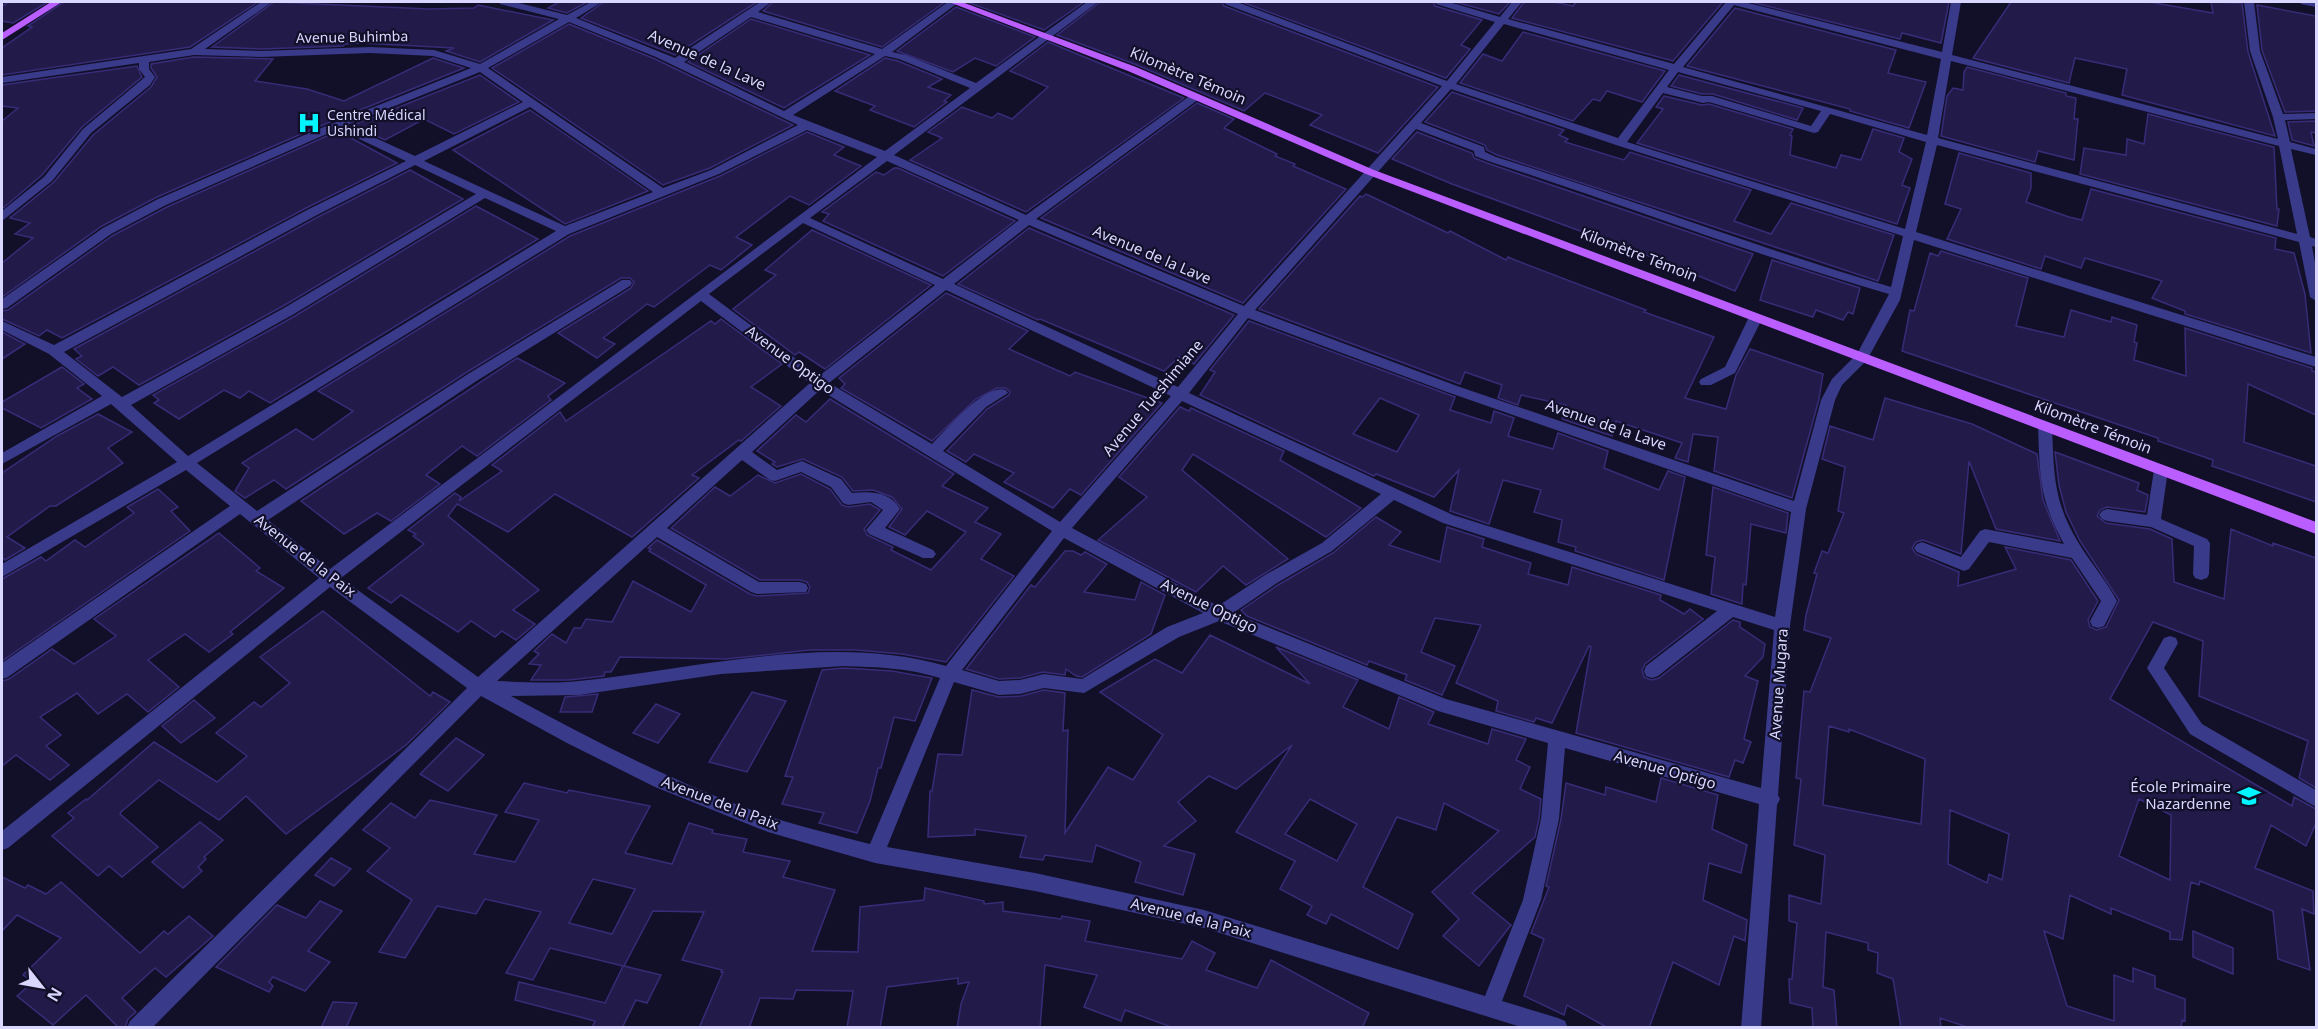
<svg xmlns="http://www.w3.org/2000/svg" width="2318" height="1029" font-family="'Noto Sans',sans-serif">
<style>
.building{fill:#221b4a;stroke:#372c77;stroke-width:1.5;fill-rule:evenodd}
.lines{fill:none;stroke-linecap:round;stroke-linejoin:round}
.minor{fill:#393a89;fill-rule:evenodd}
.major{fill:#ba5eff;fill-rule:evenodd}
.labels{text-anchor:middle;stroke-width:4.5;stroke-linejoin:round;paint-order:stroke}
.far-street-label{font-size:14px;fill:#d9d7ff;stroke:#120f29}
.far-poi-label{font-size:14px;fill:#d9d7ff;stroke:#120f29;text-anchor:start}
.street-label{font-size:15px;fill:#d9d7ff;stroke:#120f29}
.poi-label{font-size:15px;fill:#d9d7ff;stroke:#120f29;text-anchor:end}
</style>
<rect width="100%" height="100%" fill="#120f29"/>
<g class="building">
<path d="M9 2H48L13 23 2 21V6Z"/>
<path d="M64 2H258L190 47 2 75V48L32 27 28 26Z"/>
<path d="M274 2 429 9 474 8 478 5 553 20 480 62 446 51 454 48 360 43 345 44 343 46 261 49 212 47Z"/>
<path d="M559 2H587L567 13 548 8Z"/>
<path d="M604 2H757L675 55 581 18Z"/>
<path d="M773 2H945L882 47 763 11Z"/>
<path d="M967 2H1084L1044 30Z"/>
<path d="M1100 2H1222L1224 6 1438 87 1378 153 1310 125 1322 115 1265 93 1244 111 1137 65 1057 35Z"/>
<path d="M1242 2H1433L1435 6 1482 20 1461 45 1470 49 1446 78Z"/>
<path d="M1455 2H1510L1499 14Z"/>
<path d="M1524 2H1554L1573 6 1576 2H1723L1673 61 1512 18Z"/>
<path d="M1751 2H1949L1941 43 1902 33 1900 39Z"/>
<path d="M2011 2H2149L2213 13 2211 2 2242 3 2248 52 2275 136 2122 95 2127 69 2075 58 2069 83 1973 58Z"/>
<path d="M2257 5 2316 16V111L2285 112 2262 50Z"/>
<path d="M956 7 1035 37 996 66 975 58 953 72 897 51Z"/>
<path d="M1735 8 1896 50 1888 73 1926 82 1909 128 1850 111V109L1687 66Z"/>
<path d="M751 19 870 55 784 108 688 62Z"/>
<path d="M569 24 655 59 793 125 710 168 663 185 492 68Z"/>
<path d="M1523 32 1665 71 1642 102 1607 91 1600 101 1593 99 1573 121 1460 83 1483 54 1502 61Z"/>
<path d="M1048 42 1184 98 1026 212 910 160 942 138 928 132 962 107 992 118 998 113 1012 119 1048 87 1010 71Z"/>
<path d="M194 57 273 59 255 81 307 89 344 101 433 58 464 68 308 131 157 197 102 226 2 297V263L33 238 15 234 30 223 10 218 54 182 93 135 151 87 157 77 151 68V64Z"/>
<path d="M885 58 898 61 942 79 928 87 951 95 944 101 947 102 914 127 870 110 875 106 835 91Z"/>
<path d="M137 66 142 77 82 127 42 175 2 209V121L18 108 2 106V85Z"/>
<path d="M1967 67 2066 93V96L2076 98 2074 119H2078L2074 160 2038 151 2035 162 1941 136 1947 96 1953 88 1963 90 1964 72Z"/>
<path d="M480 75 519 102 454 134 424 119 385 140 353 125Z"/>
<path d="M1679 75 1803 108 1797 120 1713 94H1702L1671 86Z"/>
<path d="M1452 92 1564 130 1559 135 1568 139 1565 142 1624 160 1630 152 1751 190 1734 221 1771 234 1791 203 1894 235 1878 281 1497 155 1487 150 1485 145 1425 122Z"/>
<path d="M1664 96 1702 105 1709 104 1793 129 1790 135 1792 136 1790 155 1836 168 1841 155 1861 160 1873 129 1904 138 1899 152 1912 159 1902 185 1910 188 1897 224 1637 143 1663 109 1656 107Z"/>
<path d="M1197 103 1234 119 1224 128 1277 154 1275 156 1295 164 1293 166 1346 189 1243 303 1041 218Z"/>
<path d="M530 110 648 191 565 224 453 150Z"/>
<path d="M2148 114 2274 147 2277 209H2279L2277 226 2080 174 2084 148 2126 155 2127 139 2144 144Z"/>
<path d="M2316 121V133L2311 132 2314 146 2292 140 2288 122Z"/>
<path d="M338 131 397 163 308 207 62 338 47 330 39 336 2 319V311L8 310 112 236 167 207Z"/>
<path d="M807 132 844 147 834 155 861 166 809 205 790 196 736 237 752 245 721 270 710 265 654 307 647 304 603 338 615 344 597 358 558 333 631 288 634 282 630 278H621L467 372 286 489 274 480 245 498 235 491 249 468 242 463 296 429 313 440 353 411 318 391 570 236 720 176Z"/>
<path d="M1417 132 1472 153 1474 158 1487 163 1753 254 1735 291 1665 262 1452 184 1392 159Z"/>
<path d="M1959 153 2031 173V188L2026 202 2069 217 2082 220 2091 189 2276 238 2275 249 2294 253 2305 294 2311 353 2185 314V311L2152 298 2162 281 2085 258 2081 268 2045 256 2041 269 1947 239 1961 209 1945 204Z"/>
<path d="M894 168H898L1015 221 943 276 823 221 829 214 822 212 876 172 884 175Z"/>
<path d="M410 170 463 199 283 306 139 385 113 367 98 376 76 359 82 356 74 349 318 217Z"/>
<path d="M1366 194 1448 233 1450 231 1506 260 1508 257 1515 260 1646 310 1644 312 1714 337 1685 398 1726 409 1736 375 1750 349 1823 374 1819 399 1792 498 1714 471 1718 437 1693 434 1688 462 1675 458 1682 443 1616 421 1612 436 1562 419 1566 405 1521 395 1518 405 1498 398 1502 385 1465 372 1460 384 1259 309 1360 196 1362 197Z"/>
<path d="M476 206 538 239 270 403 249 391 240 398 224 390 179 419 154 403 159 400 153 395 295 316Z"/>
<path d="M1029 228 1234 315 1194 364 1179 357 1164 371 1040 319 1038 320 958 284Z"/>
<path d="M812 230 931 285 825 369 799 352 795 355 733 309 776 275 765 270Z"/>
<path d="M1941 251 2028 278 2016 326 2064 337 2071 310 2111 322 2112 317 2137 325 2134 342 2137 343 2134 360 2186 376 2185 328 2312 368V371L2316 372V415L2248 384 2244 442 2316 466V502L2212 466 2213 460 2158 441V438L1902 351 1910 310 1914 311 1930 253 1938 256Z"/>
<path d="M1772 260 1860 288 1853 314 1848 312 1843 320 1816 310 1813 317 1760 300Z"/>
<path d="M946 293 1028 331 1009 349 1070 376 1075 372 1162 403 1081 495 1070 489 1053 508 1004 482 1014 473 974 454 966 462 947 451 987 409 1009 395 1010 392 1006 388H997L976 399 932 441 841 388 845 384 839 378Z"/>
<path d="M721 319 782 364 751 387 781 406 741 441 739 440 692 475 699 478 632 537 555 494 508 532 457 504 448 516 539 590 513 610 535 624 516 640 502 631 495 637 471 621 458 632 401 595 391 603 368 588 424 544 413 536 416 534 408 530 455 493 461 497 459 501 502 471 492 465 560 412 566 421 711 321 715 324Z"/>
<path d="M1249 321 1455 397 1450 410 1491 423 1494 411 1514 418 1508 436 1553 449 1558 433 1608 451 1604 468 1659 490 1668 471 1685 477 1664 580 1575 551 1576 547 1558 542 1562 520 1534 512 1541 490 1503 480 1489 524 1450 511 1459 470 1434 497 1376 474 1374 476 1200 395 1215 372 1210 370ZM1380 398 1419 415 1397 452 1353 434Z"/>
<path d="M2 332 25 344 2 359Z"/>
<path d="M517 358 565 383 548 396 551 400 477 456 462 446 426 475 440 484 391 521 377 513 344 534 301 501Z"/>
<path d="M62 367 84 384 77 388 92 399 41 428 2 408V402Z"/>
<path d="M1885 398 1972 424 2037 454 2043 500 2060 541 1996 529 1969 461 1961 554 1923 540 1916 542 1912 548 1916 554 1959 572 1958 586 2016 569 2005 547 2071 560 2098 601 2088 620 2090 627 2097 630 2106 627 2119 600 2080 541 2066 512 2059 485 2055 452 2139 483 2137 490 2148 495 2145 512 2107 507 2100 510 2097 516 2106 523 2150 529 2172 539 2174 582 2224 599 2231 529 2273 546V543L2316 558V788L2299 778 2308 741 2199 696 2203 641 2153 622 2110 699 2292 806 2294 797 2316 809V823L2306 846 2271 825 2255 868 2313 891 2314 914 2302 909 2310 970 2278 959 2273 911 2200 881 2199 885 2191 882 2182 940 2170 939V932L2111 908V914L2070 895 2063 939 2044 931 2067 1006 2114 1021V975L2133 982V968L2155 976V988L2185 999V1021L2182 1020 2181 1028H1970L1940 1018 1941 1028H1901L1893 979 1877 973 1878 953 1868 950V943L1826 932 1823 987 1834 990 1837 1028H1813L1812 1008 1790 1003 1789 979H1792L1797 923 1789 921V895L1821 904 1825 855 1794 845 1801 779 1796 778 1804 691 1810 692 1831 638 1804 630 1806 615 1817 574 1814 573 1822 551 1828 553 1844 513 1838 511 1845 467 1822 459 1830 426 1873 440ZM1829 726 1849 732V729L1925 759 1921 824 1823 805ZM2139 799 2171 815 2170 880 2119 856ZM1950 810 2009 834 2002 880 1989 874 1987 883 1948 864Z"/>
<path d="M830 399 954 474 942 486 988 508 975 522 1001 534 981 559 1014 576 946 662 902 654 856 650H810L726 659 620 657 611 672H605L604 676 569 680H531L541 665 529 664 539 654 534 651 552 634 566 643 574 628H581L586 619 612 622 633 581 691 612 706 585 649 551 651 549 648 548 657 540 750 594 757 596 808 593 810 587 807 582 800 580H760L671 528 715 487 730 496 758 475 775 483 801 474 830 489 842 505 848 507 870 504 880 510 864 529 867 535 893 547 891 550 931 570 966 532 927 511 905 535 889 527 902 509 892 497 873 490 853 491 842 477 803 459 777 467 772 464 775 462 757 451 796 415 806 422Z"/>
<path d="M1180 407 1189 411 1191 408 1284 451 1280 460 1361 508 1326 537 1193 454 1182 470 1288 559 1246 585 1223 566 1196 592 1098 540 1147 497 1119 477Z"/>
<path d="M98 414 132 432 108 448 123 463 56 506H50L7 537 25 548 5 560 2 557V473L57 436Z"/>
<path d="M1713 487 1788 513 1786 533 1751 524 1746 585 1743 584 1742 604 1711 594 1715 557 1706 555Z"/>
<path d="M158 489 178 507 171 511 190 531 2 661V579L41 557 46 561 75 540 85 547 134 513 127 507Z"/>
<path d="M1376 517 1401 532 1389 545 1440 562 1447 527 1484 539 1482 547 1531 563 1528 574 1568 585 1572 567 1661 595 1660 600 1684 614 1690 609 1703 619 1645 664 1642 670 1644 677 1651 680 1659 678 1733 620 1740 622V627L1765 644 1763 657 1745 676 1758 681 1744 739 1751 742 1743 763 1735 760 1729 777 1576 733 1591 647 1589 646 1552 723 1536 718 1534 722 1496 711 1498 701 1456 683 1481 625 1435 618 1421 652 1455 666 1442 695 1405 680 1407 675 1369 661 1367 665 1247 616 1241 610 1278 585 1333 553Z"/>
<path d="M219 533 260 568 256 571 284 588 230 632 233 634 209 652 185 634 148 660 179 687 148 712 127 694 98 714 77 693 40 717 61 735 46 746 69 765 50 780 16 755 2 766V681L9 679 52 649 74 664 116 636 94 619Z"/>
<path d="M1065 551H1073L1081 555 1085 552 1107 564 1084 592 1135 600 1141 582 1165 595 1151 634 1082 677 1076 676 1066 669 1065 675 1043 672 1020 678 999 679 966 669 1031 585 1035 587Z"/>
<path d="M323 611 430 696 433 692 450 702 406 745 286 834 246 796 219 820 159 780 121 812 120 814 158 847 122 877 109 866 98 876 52 836 74 818 68 813 86 799 87 800 154 742 217 782 247 756 216 733 254 702 261 707 290 683 260 657Z"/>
<path d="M1210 635 1310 684 1276 647 1358 680 1343 707 1389 729 1399 697 1434 712 1428 724 1488 744 1492 729 1526 739 1516 760 1530 767 1520 789 1541 799 1539 819 1535 837 1472 893 1511 925 1479 966 1443 936 1459 919 1432 892 1499 831 1444 803 1436 830 1397 817 1363 887 1413 914 1398 949 1331 914 1326 924 1307 915 1312 906 1280 889 1295 861 1236 832 1292 745 1236 789 1209 776 1178 802 1196 821 1164 846 1195 854 1183 895 1135 882 1141 862 1096 845 1092 862 1045 855 1043 860 1020 857 1026 836 975 829V835L928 837 930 791H932L938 754 962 755 972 690 999 697 1021 696 1044 690 1065 693 1063 731 1068 730 1065 833 1108 767 1133 780 1163 735 1100 692 1155 659 1182 673ZM1310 799 1357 824 1337 861 1285 834Z"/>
<path d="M844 668 892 671 932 678 915 721 894 717 881 768H878L870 801 857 833 819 823 824 813 782 804 793 777 785 776 822 670Z"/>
<path d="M752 692 786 701 747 772 709 762Z"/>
<path d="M598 694 592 712H560L565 697Z"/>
<path d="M194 700 215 718 181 743 162 726Z"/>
<path d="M656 704 680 714 658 743 633 733Z"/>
<path d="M456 738 484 755 448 791 420 774Z"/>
<path d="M1661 778 1718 795 1712 829 1747 845 1741 873 1709 863 1703 900 1747 920 1745 941 1734 936 1719 985 1673 962 1649 1028H1608L1567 1005 1564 1015 1524 996 1544 939 1531 933 1549 887 1546 886 1561 819 1566 783 1605 795 1606 787 1656 802Z"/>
<path d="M524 783 567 793 569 790 650 806 625 853 672 864 689 823 713 830 712 833 747 839 743 852 790 861 783 877 835 890 812 951 858 952 860 907 924 900 925 888 984 901V904L1003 902V911L1061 919 1062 916 1090 921 1085 941 1182 959 1192 941 1215 953 1206 970 1257 988 1271 960 1369 1013 1362 1028H1174L1125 1010 1121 1021 1084 1007 1097 975 1045 965 1040 1028H957L961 1004 969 982 958 984V978L887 987 880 1028H847L853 991 796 990 793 999 760 998 749 1028H699L723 972H721L722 970 682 960 704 912 653 911 624 966 661 975 647 1003 636 1000 622 1028H592L595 1021 515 1000 519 982 605 1003 623 966 550 948 533 980 506 973 541 912 485 899 476 914 437 906 405 958 379 952 412 900 367 871 390 848 363 830 391 803 415 818 430 800 497 815 474 854 515 862 539 820 505 812ZM593 879 635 889 612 934 569 923Z"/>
<path d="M200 822 223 840 204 857 206 859 198 867 202 871 183 888 152 862Z"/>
<path d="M331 858 351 869 334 886 315 875Z"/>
<path d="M2 877 25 888 28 885 46 894 61 882 140 953 164 931 168 934 189 916 213 936 166 977 155 968 122 998 136 1012 128 1019 125 1028H119L86 995 53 1025 17 996 33 982 23 975 61 938 17 915 2 931Z"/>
<path d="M320 901 342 911 308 951 330 962 305 991 273 977 269 982 273 986 269 992 216 967 277 905 306 918Z"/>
<path d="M2193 931 2233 948V974L2193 957Z"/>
<path d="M333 1002 357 1003 346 1028H321Z"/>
</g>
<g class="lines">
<g class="minor">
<path d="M261 2H272L205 49 261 51 370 47 434 50 480 64 559 19 500 4 499 2H515L567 15 591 2H602L576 18 675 58 760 2H771L758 12 882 49 948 2H959L892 52 906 55 976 83 1087 2H1098L894 155 1026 215 1191 95H1199V99L1036 219 1244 306 1442 86 1225 4 1224 2H1237L1447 81 1495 22 1436 4 1435 2H1449L1500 17 1512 2H1522L1508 19 1674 64 1726 2H1744L1942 52 1951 2H1961L1952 55 2278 139 2273 117 2250 51 2244 2H2254L2260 51 2283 114 2316 113V119L2285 120 2290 142 2316 149V155L2291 149 2310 237 2316 239V247L2312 246 2316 269V301L2310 297 2299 242 1937 145 1916 232 2316 357V367L1914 240 1900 300 1867 360 1842 385 1835 400 1806 509 1790 626 1778 795 1780 799 1777 805 1761 1028H1741L1759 804 1565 748 1559 819 1541 900 1502 1001 1558 1018 1565 1021 1568 1028H1524L1204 928 1035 891 875 863 768 832 655 787 567 743 481 696 152 1028H127L130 1021 467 688 330 587 8 848 2 850V831L319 578 240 514 8 677 2 679V663L230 506 186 470 2 577V564L177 462 111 404 2 464V453L102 396 49 354 2 330V321L54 345 309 209 406 161 338 129 166 205 111 234 7 308 2 309V299L103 228 158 199 309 133 471 68 433 56 370 53 261 57 194 55 149 62V69L155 77 150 85 91 133 52 181 2 221V211L44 177 83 129 145 77 139 69V63L2 83V77L191 49ZM1734 5 1941 59 1927 135 1683 67ZM751 17 875 54 784 111 684 62ZM569 22 656 57 798 125 711 170 663 188 488 68ZM1504 24 1669 70 1618 138 1456 84ZM885 56 899 59 970 88 885 151 793 115ZM1951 61 2279 146 2297 234 1938 138ZM480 72 523 102 415 156 347 125ZM1678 72 1821 111 1811 126 1712 96H1702L1667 87ZM1451 89 1616 145 1903 236 1891 287C1758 248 1628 198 1496 157L1485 152 1484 147 1421 123ZM1663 93 1703 103 1709 102 1814 133 1818 132 1830 114 1926 142 1905 229 1627 142ZM530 107 653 192 565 226 424 161ZM1416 129 1474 151 1475 156 1488 161C1622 204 1754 255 1889 294L1857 354 1832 379 1821 400 1794 501 1457 386 1255 310ZM807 130 877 157 330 569 268 520 478 380 630 286 632 283 630 280H622L468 374 257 511 197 463 569 234 719 174ZM887 161 1019 220 943 279 810 218ZM415 165 476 194 284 308 122 397 64 352 317 215ZM485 198 556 231 188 456 131 405 294 314ZM803 223 935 285 819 376 709 294ZM1029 225 1238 314 1178 387 954 284ZM946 290 1171 396 1060 522 943 451 986 407 1008 393 1006 390C985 383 946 430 932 444L829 383ZM701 301 810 383 478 677 341 578ZM1248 318 1447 392 1791 512 1775 617 1453 515 1189 393ZM820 390 1052 531 946 666C829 632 698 669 579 681 552 684 524 682 497 681L657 537 751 592 757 594 806 592 808 588 806 584 800 582H759L667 528 742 460 770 480 775 481 801 472 831 487 843 503 848 505 871 502 883 510 866 530 869 534 923 558H933L936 554 933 550 885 528 900 509C890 491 870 491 852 493L841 479 802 461 777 470 752 452ZM1182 401 1381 494 1322 543 1265 575 1218 606 1072 528ZM1394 500 1443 523 1717 611 1646 666 1644 671 1646 676 1652 678 1658 676 1733 617 1774 630 1761 788 1446 699 1233 613 1277 583 1332 551ZM1064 538 1203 613 1167 627 1082 679 1044 674 1020 680 999 681 962 670ZM1219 621 1438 711 1548 743 1541 819 1523 900 1485 996 1204 910 1035 873 887 847 954 682 999 695 1020 694 1044 688 1084 693 1179 637ZM844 666C877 667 908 668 940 678L870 844C836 835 801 827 768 816 679 785 594 741 511 696L579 695 721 674Z"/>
<path d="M2300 2H2316V7L2301 4Z"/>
<path d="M1756 313 1763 317 1735 373 1711 385H1701L1699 382 1701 379 1725 367 1749 317Z"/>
<path d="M2045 421 2052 426C2054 472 2053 501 2078 542 2090 562 2106 580 2117 601L2104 626 2098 628 2092 626 2090 621 2101 601 2072 558 1989 542 1969 569 1964 571 1917 552 1914 548 1917 544 1922 542 1961 557 1980 531 1985 529 2064 544C2039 498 2040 477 2038 426Z"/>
<path d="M2161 465 2168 470 2161 519 2207 539 2210 543 2209 574 2207 578 2201 580 2195 578 2193 574 2194 546 2151 527 2107 521 2102 519 2099 515 2102 511 2107 509 2147 515 2154 470Z"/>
<path d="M2170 636 2176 638 2178 643 2164 668 2202 724 2316 790V807L2190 734 2147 668 2164 638Z"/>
</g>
<g class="major">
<path d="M51 2H62L2 40V33Z"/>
<path d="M949 2H962L1136 67 1374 170 2316 522V534L1366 174 1128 71Z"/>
</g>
</g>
<defs>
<g id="hospital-bare" transform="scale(1.8)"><path d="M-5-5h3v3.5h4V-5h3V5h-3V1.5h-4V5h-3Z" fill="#03f3ff" stroke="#120f29" stroke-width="2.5" paint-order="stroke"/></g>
<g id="school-bare" transform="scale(1.8)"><path d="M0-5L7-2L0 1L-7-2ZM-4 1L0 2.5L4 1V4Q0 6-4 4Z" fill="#03f3ff" stroke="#120f29" stroke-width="2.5" paint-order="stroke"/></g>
</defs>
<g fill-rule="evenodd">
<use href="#hospital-bare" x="309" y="123"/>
<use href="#school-bare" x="2249" y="796"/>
</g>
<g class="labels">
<g class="far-street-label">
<text transform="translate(352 37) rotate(-1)" y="5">Avenue Buhimba</text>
</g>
<g class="far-poi-label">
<text x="327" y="120">Centre Médical<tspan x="327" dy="16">Ushindi</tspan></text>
</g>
<g class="street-label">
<text transform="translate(707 60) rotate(24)" y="5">Avenue de la Lave</text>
<text transform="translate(1188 76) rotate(23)" y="5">Kilomètre Témoin</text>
<text transform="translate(1152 255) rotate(23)" y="5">Avenue de la Lave</text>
<text transform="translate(1639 255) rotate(21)" y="5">Kilomètre Témoin</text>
<text transform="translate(790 360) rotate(36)" y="5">Avenue Optigo</text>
<text transform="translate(1153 398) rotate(-50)" y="5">Avenue Tueshimiane</text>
<text transform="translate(1606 425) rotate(19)" y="5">Avenue de la Lave</text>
<text transform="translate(2093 427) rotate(21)" y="5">Kilomètre Témoin</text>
<text transform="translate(305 556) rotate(38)" y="5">Avenue de la Paix</text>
<text transform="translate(1209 606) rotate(26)" y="5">Avenue Optigo</text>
<text transform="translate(1779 684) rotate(-86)" y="5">Avenue Mugara</text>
<text transform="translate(1665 770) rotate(16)" y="5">Avenue Optigo</text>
<text transform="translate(720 803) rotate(21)" y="5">Avenue de la Paix</text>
<text transform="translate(1191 918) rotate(14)" y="5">Avenue de la Paix</text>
</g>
<g class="poi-label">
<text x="2231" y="792">École Primaire<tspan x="2231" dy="17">Nazardenne</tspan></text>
</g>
</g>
<rect width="2318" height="1029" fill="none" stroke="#d9d7ff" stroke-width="6"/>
<g transform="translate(42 987) rotate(121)" stroke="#120f29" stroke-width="4.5" paint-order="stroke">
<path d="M0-4.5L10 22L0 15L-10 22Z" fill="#d9d7ff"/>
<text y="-9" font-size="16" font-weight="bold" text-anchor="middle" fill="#d9d7ff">N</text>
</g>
</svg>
